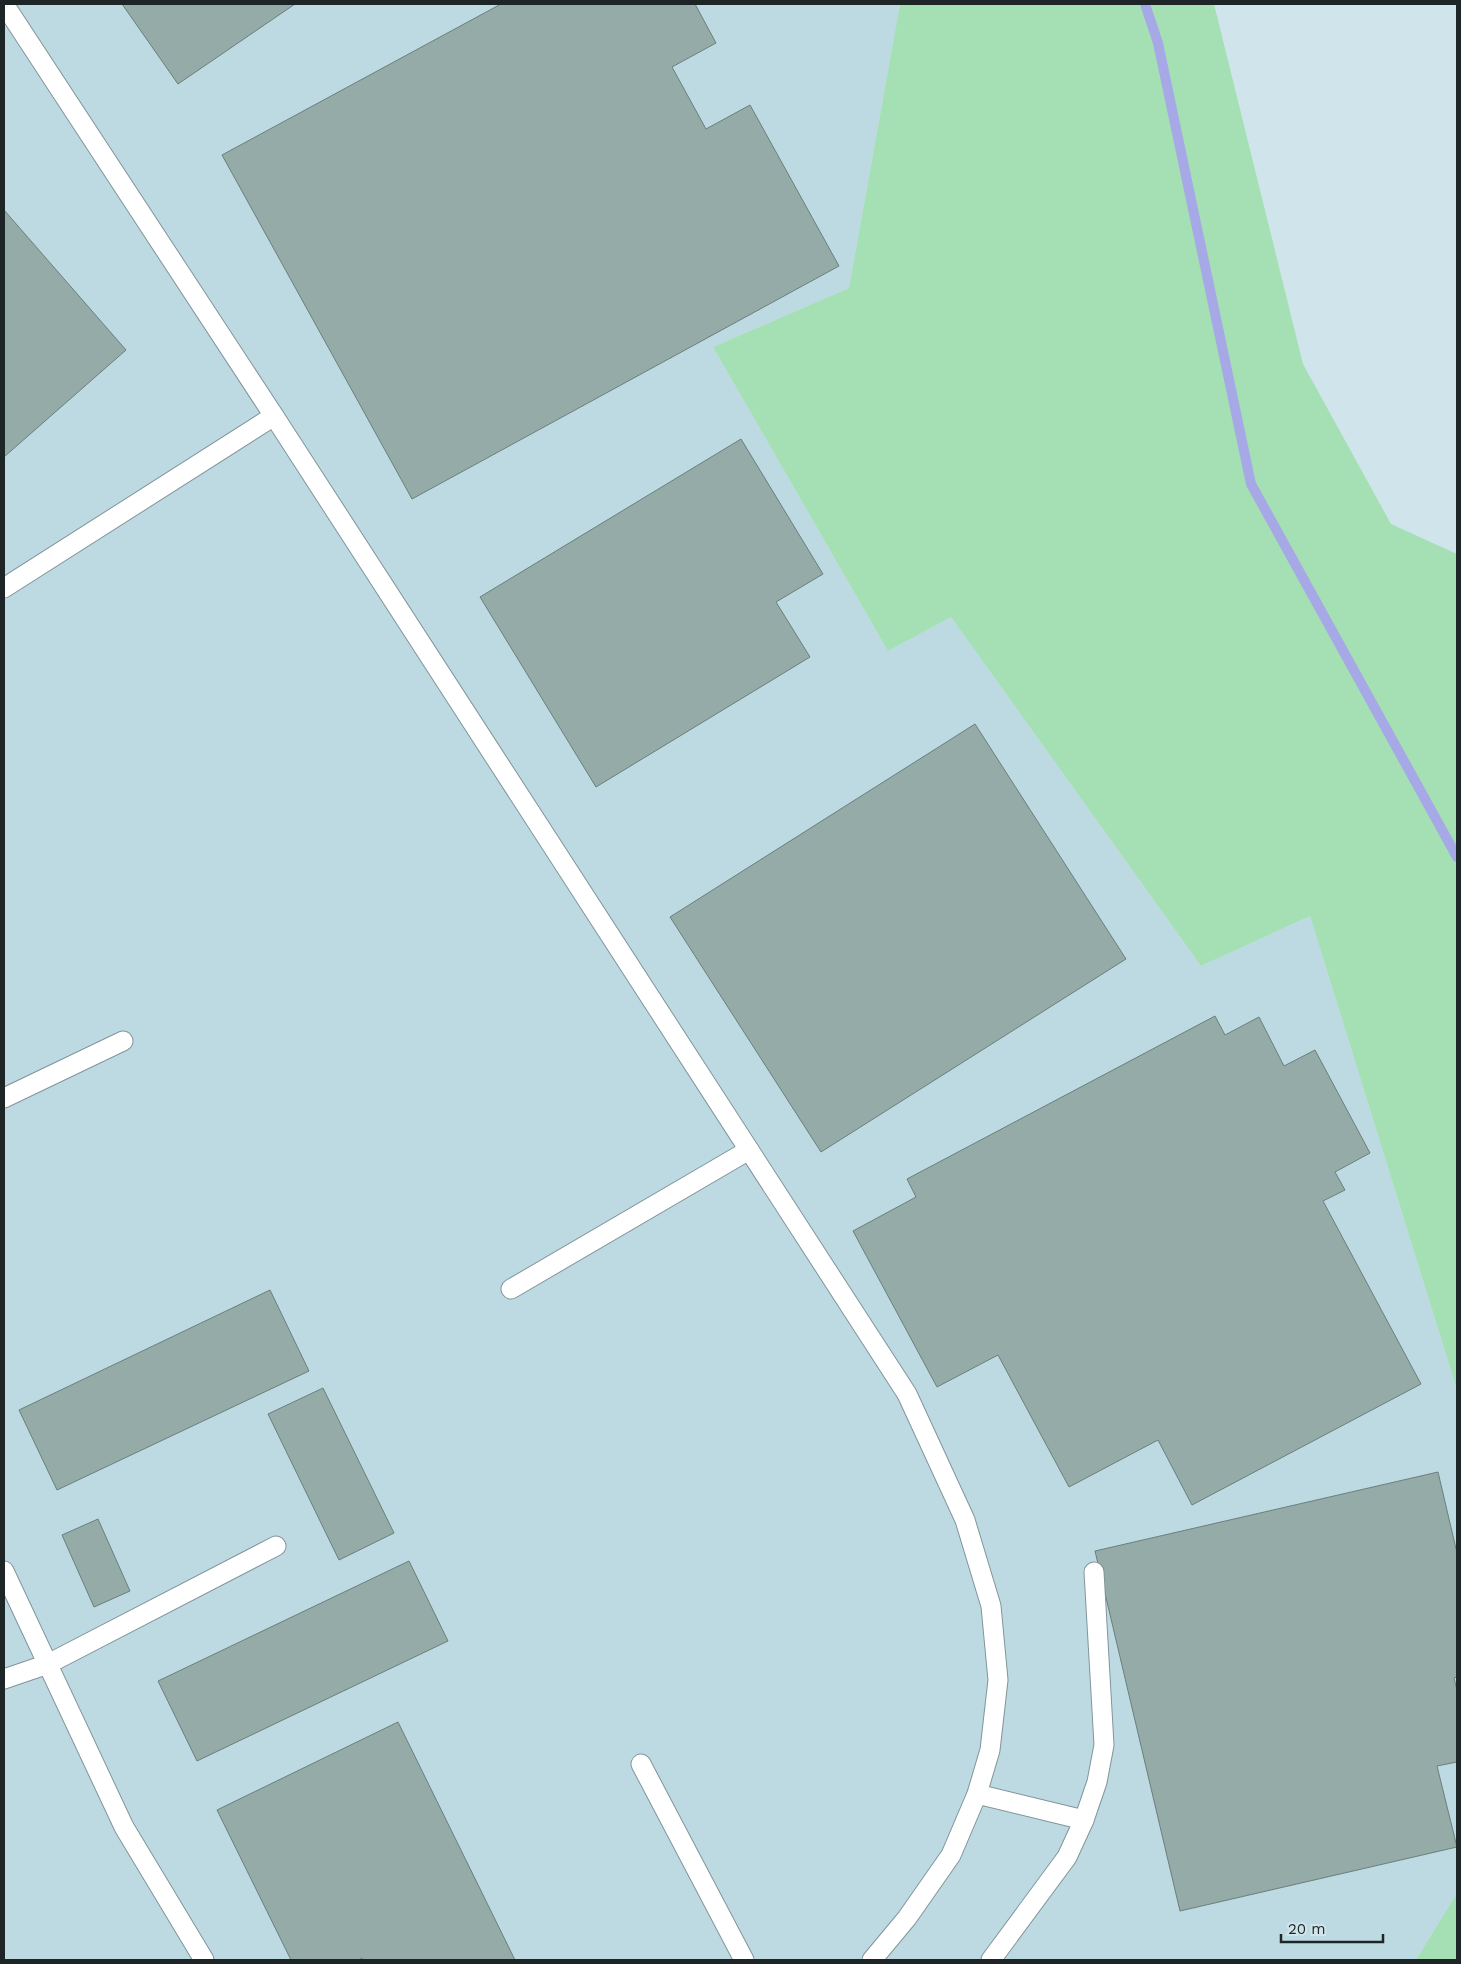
<svg xmlns="http://www.w3.org/2000/svg" width="1461" height="1964" font-family="'Work Sans',sans-serif">
<style>
.built{fill:#bddae3}
.green{fill:#a5e0b4}
.lines{fill:none;stroke-linecap:round;stroke-linejoin:round}
.stream{stroke:#a6a9e6;stroke-width:10}
.building{fill:#95aba7;stroke:#6b7f7c}
.lane-casing{stroke:#81959a;stroke-width:21}
.lane{stroke:#fff;stroke-width:19}
</style>
<rect width="100%" height="100%" fill="#cfe5eb"/>
<path class="built" d="M4 4H900L849 288 713 347 888 651 951 617 1201 966 1310 916 1457 1390V1893L1416 1960H4Z"/>
<g class="green">
<path d="M900 4H1214L1303 364 1391 524 1457 554V1390L1310 916 1201 966 951 617 888 651 713 347 849 288Z"/>
<path d="M1457 1893V1960H1416Z"/>
</g>
<g class="lines">
<path class="stream" d="M1145 4 1158 43 1251 484 1457 857"/>
</g>
<g class="building">
<path d="M122 4H295L178 84Z"/>
<path d="M501 4H695L716 43 672 67 706 129 750 105 839 266 412 499 222 155Z"/>
<path d="M4 210 126 350 4 457Z"/>
<path d="M741 439 823 574 776 602 810 657 596 787 480 597Z"/>
<path d="M975 724 1126 959 821 1152 670 917Z"/>
<path d="M1215 1016 1225 1035 1259 1017 1284 1066 1315 1050 1370 1153 1335 1172 1345 1190 1323 1201 1421 1384 1192 1505 1158 1440 1069 1487 998 1355 937 1387 853 1231 916 1197 907 1179Z"/>
<path d="M270 1290 309 1371 57 1490 19 1410Z"/>
<path d="M323 1388 394 1533 339 1560 268 1414Z"/>
<path d="M1438 1472 1457 1553V1677L1454 1678 1457 1690V1762L1437 1766 1457 1847 1180 1911 1095 1551Z"/>
<path d="M98 1519 130 1591 94 1607 62 1535Z"/>
<path d="M409 1561 448 1641 197 1761 158 1681Z"/>
<path d="M398 1722 515 1960H363L362 1958 358 1960H291L217 1810Z"/>
</g>
<g class="lines">
<g class="lane-casing">
<g id="lane">
<path d="M4 4 274 416 907 1394 965 1520 991 1606 998 1680 990 1750 977 1794 951 1855 907 1918 872 1960"/>
<path d="M4 588 274 416"/>
<path d="M4 1098 123 1041"/>
<path d="M511 1289 749 1150"/>
<path d="M4 1571 124 1827 204 1960"/>
<path d="M4 1679 48 1664 276 1546"/>
<path d="M641 1764 744 1960"/>
<path d="M977 1794 1084 1820"/>
<path d="M991 1960 1067 1857 1084 1820 1097 1782 1104 1745 1094 1572"/>
</g>
</g>
<use href="#lane" class="lane"/>
</g>
<rect width="1461" height="1964" fill="none" stroke="#1d2527" stroke-width="10"/>
<path d="M1281 1934v8h102v-8" fill="none" stroke="#1d2527" stroke-width="2.5"/>
<text x="1288" y="1934" font-size="15" fill="#1d2527" stroke="#cfe5eb" stroke-width="4" paint-order="stroke">20 m</text>
</svg>
